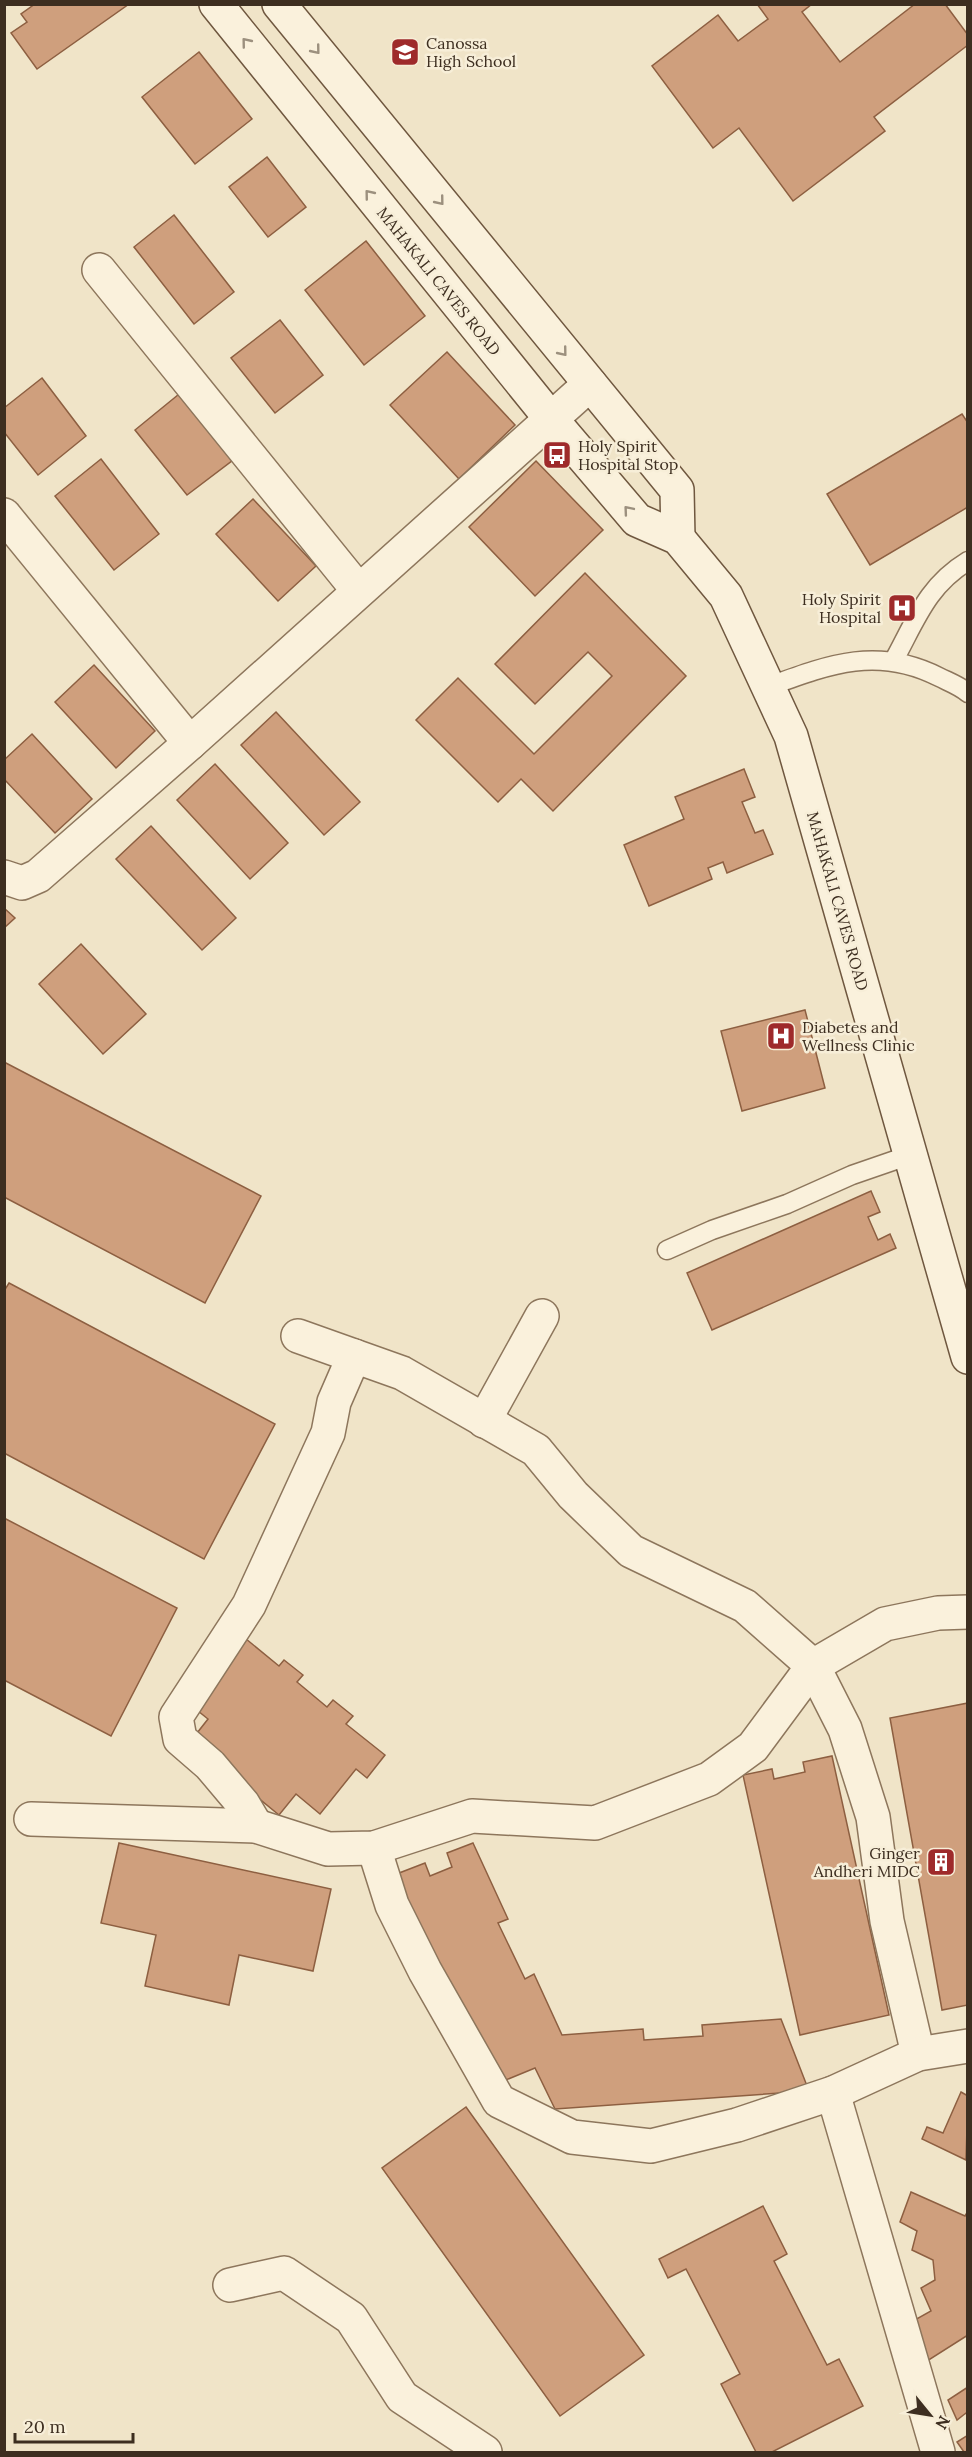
<svg xmlns="http://www.w3.org/2000/svg" width="972" height="2457" font-family="Lora,serif">
<style>
.building{fill:#cf9f7d;stroke:#8d5f41;stroke-width:1.5}
.lines{fill:none;stroke-linecap:round;stroke-linejoin:round}
.lane-casing{stroke:#8d765c;stroke-width:21}
.street-casing{stroke:#8d765c;stroke-width:36}
.secondary-casing{stroke:#6f573f;stroke-width:36}
.lane{stroke:#faf1dc;stroke-width:18}
.street{stroke:#faf1dc;stroke-width:33}
.secondary{stroke:#faf1dc;stroke-width:33}
.oneway{stroke:#9c907e}
.labels{text-anchor:middle;stroke-width:5;stroke-linejoin:round;paint-order:stroke}
.poi-label{font-size:16px;fill:#3d2e20;stroke:#f7eed8;text-anchor:start}
.street-label{font-size:16px;fill:#3d2e20;stroke:#f7eed8}
</style>
<rect width="100%" height="100%" fill="#f0e4c8"/>
<g class="building">
<path d="M35 4H129L37 69 11 33 27 22 21 14Z"/>
<path d="M757 4H812L802 12 840 62 915 4H945L968 35V45L874 117 885 131 793 201 739 128 713 148 652 66 718 15 738 41 768 19Z"/>
<path d="M199 52 252 119 195 164 142 97Z"/>
<path d="M267 157 306 207 268 237 229 187Z"/>
<path d="M174 215 234 292 194 324 134 247Z"/>
<path d="M366 241 425 316 364 365 305 290Z"/>
<path d="M280 320 323 375 275 413 231 358Z"/>
<path d="M447 352 515 425 459 479 390 405Z"/>
<path d="M42 378 86 436 38 475 4 432V408Z"/>
<path d="M184 390 237 457 187 495 135 430Z"/>
<path d="M962 414 968 423V507L870 565 827 494Z"/>
<path d="M101 459 159 534 114 570 55 496Z"/>
<path d="M536 461 603 530 535 596 469 527Z"/>
<path d="M253 499 316 566 278 601 216 534Z"/>
<path d="M585 573 686 676 553 811 521 779 498 802 416 720 458 678 534 754 612 676 588 652 535 704 495 664Z"/>
<path d="M94 665 155 731 116 768 55 702Z"/>
<path d="M276 712 360 802 324 835 241 745Z"/>
<path d="M32 734 92 799 55 833 4 779V760Z"/>
<path d="M215 764 288 843 250 879 177 800Z"/>
<path d="M744 769 755 797 742 802 755 833 763 830 773 854 727 873 723 862 708 868 712 879 649 906 624 845 684 819 675 797Z"/>
<path d="M151 826 236 918 202 950 116 859Z"/>
<path d="M4 908 15 918 4 928Z"/>
<path d="M81 944 146 1014 103 1054 39 984Z"/>
<path d="M805 1010 825 1088 742 1111 721 1031Z"/>
<path d="M4 1062 261 1196 205 1303 4 1197Z"/>
<path d="M871 1191 880 1212 868 1217 878 1240 890 1234 896 1248 712 1330 687 1273Z"/>
<path d="M9 1283 275 1424 204 1559 4 1453V1291Z"/>
<path d="M4 1518 177 1608 111 1736 4 1680Z"/>
<path d="M240 1634 279 1666 284 1660 303 1675 297 1682 327 1707 333 1700 353 1716 346 1724 385 1755 367 1778 356 1769 320 1814 296 1794 279 1815 190 1742 208 1719 192 1706Z"/>
<path d="M968 1703V2005L942 2010 890 1718Z"/>
<path d="M832 1756 889 2015 800 2035 743 1775 772 1769 774 1779 805 1772 803 1762Z"/>
<path d="M119 1843 331 1889 313 1971 239 1955 229 2005 145 1986 156 1935 101 1923Z"/>
<path d="M473 1843 508 1919 498 1923 525 1979 534 1974 562 2035 643 2029 644 2040 703 2036 702 2025 781 2019 809 2091 555 2109 535 2068 501 2082 394 1875 425 1863 430 1876 452 1867 447 1853Z"/>
<path d="M961 2092 968 2096 966 2160 922 2139 927 2127 943 2133Z"/>
<path d="M466 2107 644 2355 560 2416 382 2168Z"/>
<path d="M911 2192 965 2216 968 2211V2335L924 2363 904 2326 931 2311 921 2288 935 2280 933 2260 912 2250 917 2231 900 2222Z"/>
<path d="M763 2206 787 2254 774 2261 827 2365 839 2359 863 2406 772 2452H756L721 2384 740 2374 686 2269 668 2278 659 2259Z"/>
<path d="M968 2387V2416L966 2413 957 2420 948 2400Z"/>
<path d="M968 2435V2452H964L957 2442Z"/>
</g>
<g class="lines">
<g class="lane-casing">
<g id="lane">
<path d="M894 660C916 620 927 586 968 561"/>
<path d="M770 686C830 664 878 646 939 677 949 682 960 686 968 693"/>
<path d="M667 1250 712 1230 787 1204 852 1175 910 1155"/>
</g>
</g>
<g class="street-casing">
<g id="street">
<path d="M99 270 358 590"/>
<path d="M4 515 190 743"/>
<path d="M4 877 22 883 38 876 190 743 590 384"/>
<path d="M298 1336 402 1373 536 1450 573 1495 631 1551 745 1606 813 1666 845 1729 873 1817 887 1921 918 2054"/>
<path d="M484 1421 542 1316"/>
<path d="M31 1819 256 1826 328 1849 374 1848 472 1816 595 1823 709 1779 753 1747 813 1666 885 1624 938 1613 968 1612"/>
<path d="M256 1826 243 1804 210 1765 180 1739 176 1717 249 1605 328 1433 334 1402 354 1356"/>
<path d="M374 1848 392 1905 425 1971 499 2101 572 2137 651 2146 737 2125 833 2093 918 2054 968 2046"/>
<path d="M833 2093 938 2452"/>
<path d="M230 2285 284 2273 351 2318 402 2397 485 2452"/>
</g>
</g>
<g class="secondary-casing">
<g id="secondary">
<path d="M216 4 551 419 637 520 678 538 726 596 791 736 968 1357"/>
<path d="M279 4 677 490 678 538"/>
</g>
</g>
<use href="#lane" class="lane"/>
<use href="#street" class="street"/>
<use href="#secondary" class="secondary"/>
</g>
<defs><path id="oneway-chevron" d="M-2-3.5L2.5 0L-2 3.5" fill="none" stroke-width="1.6" stroke-linecap="round" stroke-linejoin="round" transform="scale(1.5)"/></defs>
<g class="oneway">
<use href="#oneway-chevron" transform="translate(246 42) rotate(-129)"/>
<use href="#oneway-chevron" transform="translate(316 50) rotate(51)"/>
<use href="#oneway-chevron" transform="translate(369 194) rotate(-129)"/>
<use href="#oneway-chevron" transform="translate(440 201) rotate(51)"/>
<use href="#oneway-chevron" transform="translate(563 352) rotate(51)"/>
<use href="#oneway-chevron" transform="translate(628 510) rotate(-130)"/>
</g>
<defs>
<g id="school-square" transform="scale(1.5)"><rect x="-9" y="-9" width="18" height="18" rx="4" fill="#9e2a2b" stroke="#f7eed8"/><path d="M0-5L7-2L0 1L-7-2ZM-4 1L0 2.5L4 1V4Q0 6-4 4Z" fill="#fff"/></g>
<g id="bus-square" transform="scale(1.5)"><rect x="-9" y="-9" width="18" height="18" rx="4" fill="#9e2a2b" stroke="#f7eed8"/><path d="M-5-6H5V4H4V6H2V4H-2V6H-4V4H-5ZM-3.5-4V0h7V-4ZM-3.5 1.2v1.5H-2V1.2ZM2 1.2v1.5H3.5V1.2Z" fill="#fff"/></g>
<g id="hospital-square" transform="scale(1.5)"><rect x="-9" y="-9" width="18" height="18" rx="4" fill="#9e2a2b" stroke="#f7eed8"/><path d="M-5-5h3v3.5h4V-5h3V5h-3V1.5h-4V5h-3Z" fill="#fff"/></g>
<g id="building-square" transform="scale(1.5)"><rect x="-9" y="-9" width="18" height="18" rx="4" fill="#9e2a2b" stroke="#f7eed8"/><path d="M-4-6H4V6H1V3H-1V6H-4ZM-2.5-4.3h1.7v1.8h-1.7ZM.8-4.3h1.7v1.8H.8ZM-2.5-1h1.7V.8h-1.7ZM.8-1h1.7V.8H.8Z" fill="#fff"/></g>
</defs>
<g fill-rule="evenodd">
<use href="#school-square" x="405" y="52"/>
<use href="#bus-square" x="557" y="455"/>
<use href="#hospital-square" x="902" y="608"/>
<use href="#hospital-square" x="781" y="1036"/>
<use href="#building-square" x="941" y="1862"/>
</g>
<g class="labels">
<g class="poi-label">
<text x="426" y="49">Canossa<tspan x="426" dy="18">High School</tspan></text>
<text x="578" y="452">Holy Spirit<tspan x="578" dy="18">Hospital Stop</tspan></text>
<text x="881" y="605" text-anchor="end">Holy Spirit<tspan x="881" dy="18">Hospital</tspan></text>
<text x="802" y="1033">Diabetes and<tspan x="802" dy="18">Wellness Clinic</tspan></text>
<text x="920" y="1859" text-anchor="end">Ginger<tspan x="920" dy="18">Andheri MIDC</tspan></text>
</g>
<g class="street-label">
<text transform="translate(439 281) rotate(51)" y="6">MAHAKALI CAVES ROAD</text>
<text transform="translate(838 901) rotate(74)" y="6">MAHAKALI CAVES ROAD</text>
</g>
</g>
<rect width="972" height="2457" fill="none" stroke="#3d2e20" stroke-width="12"/>
<g transform="translate(930 2415) rotate(120)" stroke="#f7eed8" stroke-width="4.5" paint-order="stroke">
<path d="M0-4.5L10 22L0 15L-10 22Z" fill="#3d2e20"/>
<text y="-9" font-size="16" font-weight="bold" text-anchor="middle" fill="#3d2e20">N</text>
</g>
<path d="M15 2433v9h118v-9" fill="none" stroke="#3d2e20" stroke-width="3"/>
<text x="24" y="2433" font-size="18" fill="#3d2e20" stroke="#f7eed8" stroke-width="4.5" paint-order="stroke">20 m</text>
</svg>
